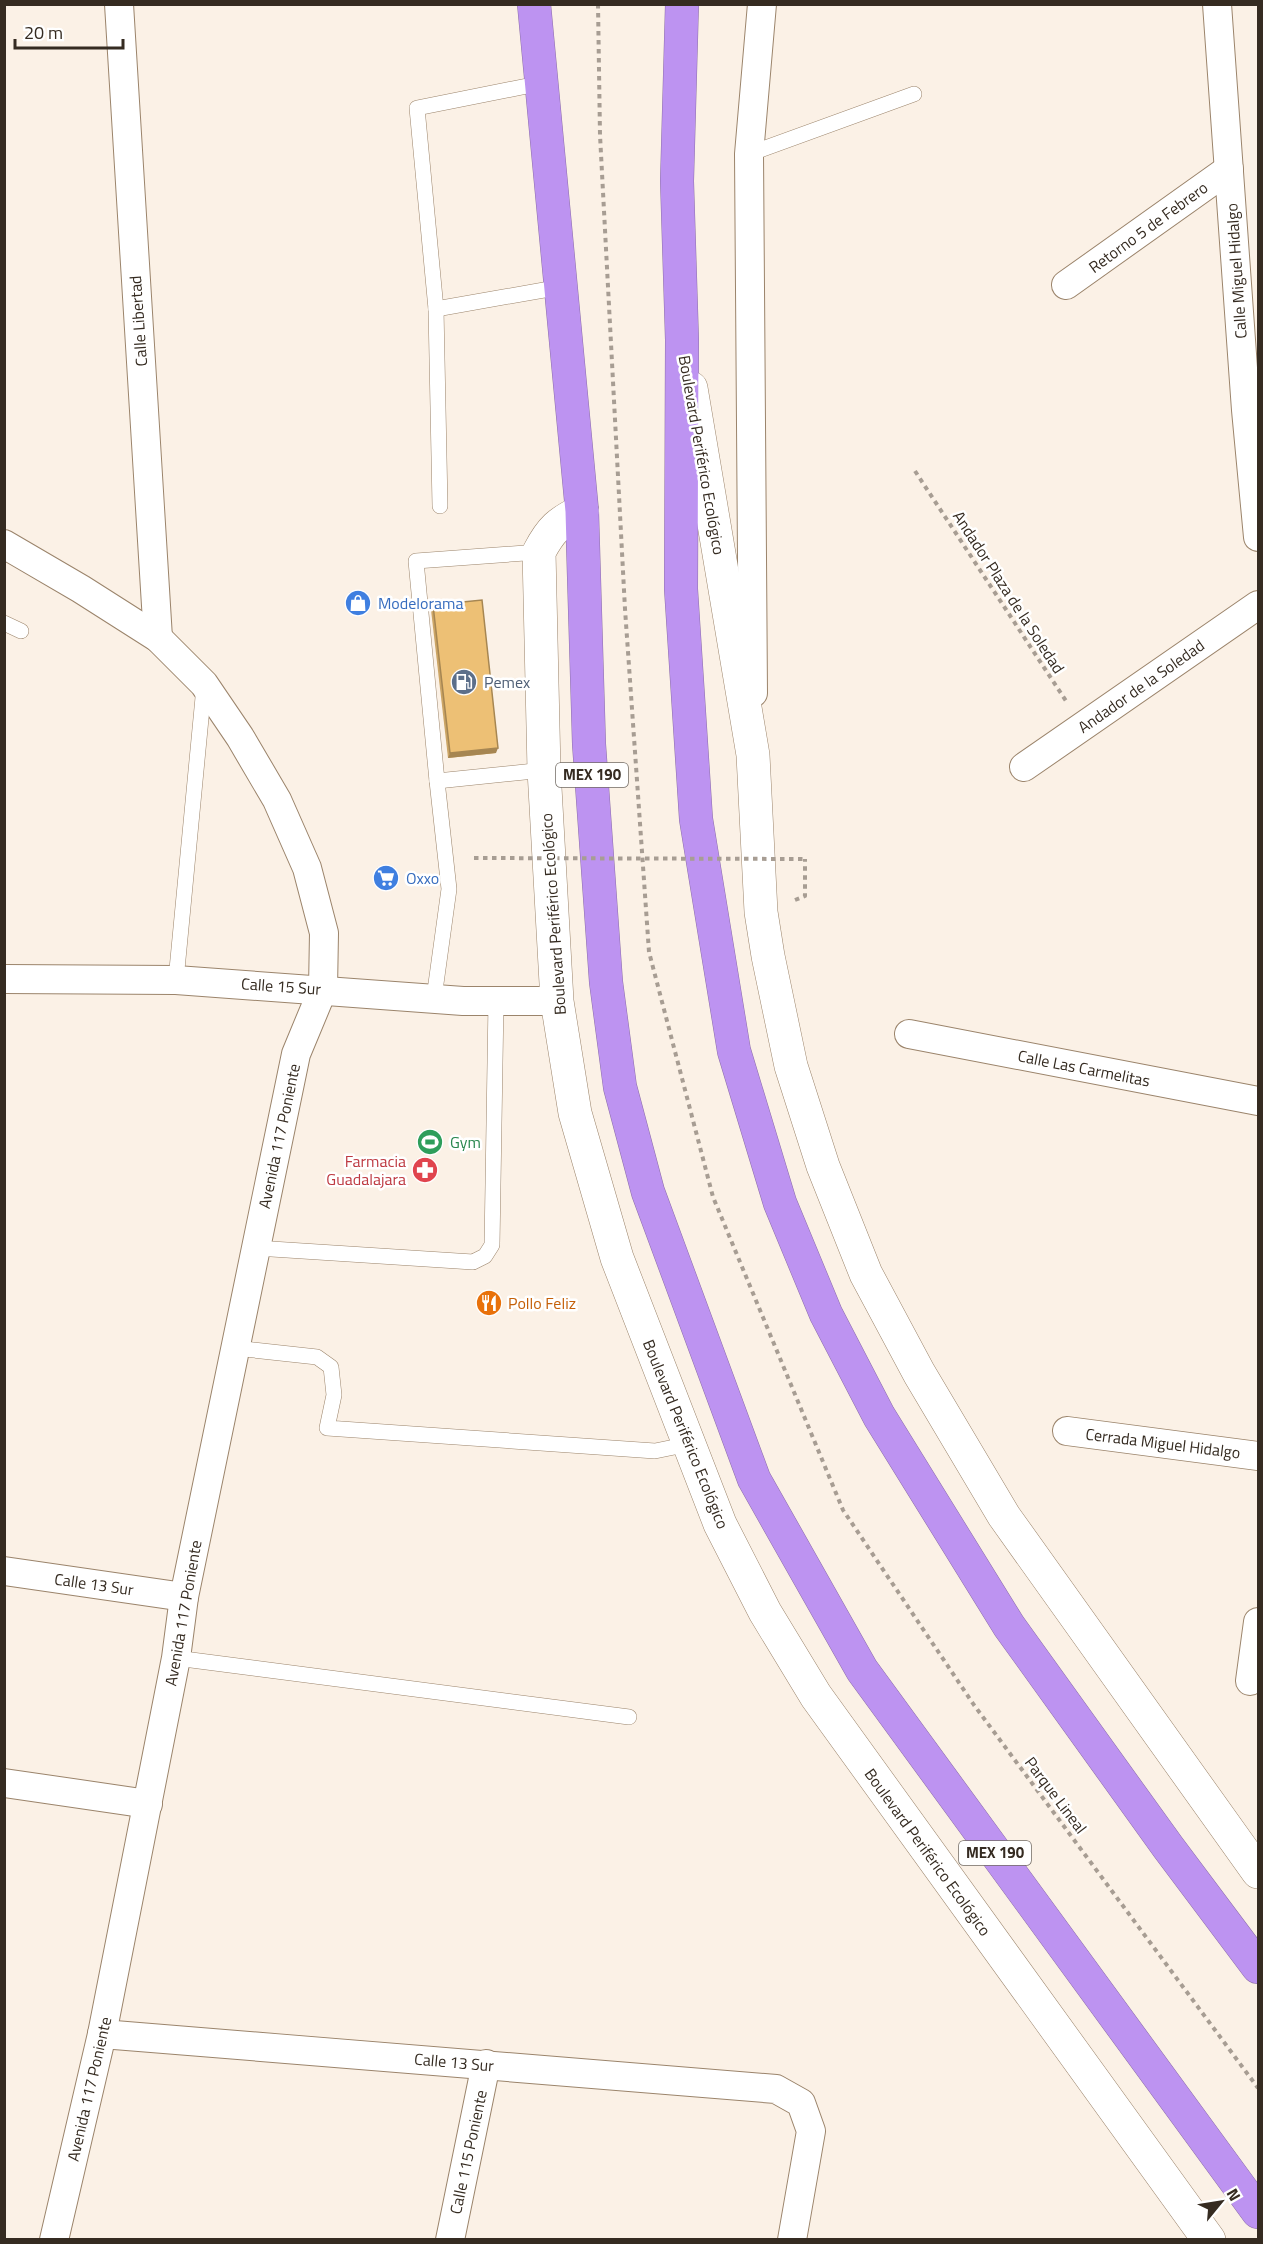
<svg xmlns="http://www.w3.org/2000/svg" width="1263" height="2244" font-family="'Titillium Web',sans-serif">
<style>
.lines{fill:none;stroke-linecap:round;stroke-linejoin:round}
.lane-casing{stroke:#9b846b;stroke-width:16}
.street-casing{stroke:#9b846b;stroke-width:30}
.secondary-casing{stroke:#9b846b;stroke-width:34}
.highway-casing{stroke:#8d6fa8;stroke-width:34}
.path{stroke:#a79d93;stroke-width:4;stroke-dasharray:4.5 4.5;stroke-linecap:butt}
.lane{stroke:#fff;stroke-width:15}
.street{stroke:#fff;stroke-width:28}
.secondary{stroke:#fff;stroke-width:33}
.highway{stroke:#bd93f1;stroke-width:33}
.path-bridge{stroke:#a79d93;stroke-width:4;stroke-dasharray:4.5 4.5;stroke-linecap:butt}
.wall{fill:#cca565}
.shaded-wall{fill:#a68652}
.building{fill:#edc075;stroke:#a68652;stroke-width:1.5}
.labels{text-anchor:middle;stroke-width:5;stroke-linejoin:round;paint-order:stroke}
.shield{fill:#fff;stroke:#726b64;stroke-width:1.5}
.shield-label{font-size:15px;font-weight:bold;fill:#352b21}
.street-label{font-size:16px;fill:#352b21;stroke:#fff}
.shop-label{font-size:16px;fill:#366cbe;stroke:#fff;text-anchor:start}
.service-label{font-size:16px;fill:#4e5e75;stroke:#fff;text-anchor:start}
.leisure-label{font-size:16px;fill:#27864d;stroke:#fff;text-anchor:start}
.health-label{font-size:16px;fill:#be3a42;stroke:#fff;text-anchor:end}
.food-label{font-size:16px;fill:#c56008;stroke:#fff;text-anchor:start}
</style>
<rect width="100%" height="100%" fill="#fbf1e6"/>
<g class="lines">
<g class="lane-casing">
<g id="lane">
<path d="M749 154 914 94"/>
<path d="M436 309 561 287"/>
<path d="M440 506 436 309 417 108 542 83"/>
<path d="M539 552 416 561 437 781 544 770"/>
<path d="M4 623 21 631"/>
<path d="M176 980 204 687"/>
<path d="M434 998 449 889 437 781"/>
<path d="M256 1248 473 1262 485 1256 492 1245 496 1002"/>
<path d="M235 1348 317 1357 331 1367 334 1395 327 1428 655 1451 689 1444"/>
<path d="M176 1658 629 1717"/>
</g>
</g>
<g class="street-casing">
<g id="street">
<path d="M119 4 158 638"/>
<path d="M1217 4 1246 410 1258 537"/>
<path d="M1066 285 1229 169"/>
<path d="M4 544 81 589 158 638 204 684 240 737 277 800 307 868 324 933 323 989 296 1054 184 1597 176 1658 102 2034 54 2240"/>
<path d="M753 693 749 154 762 4"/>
<path d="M1024 767 1258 605"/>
<path d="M4 979 176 980 463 1001H557"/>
<path d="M909 1034 1258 1101"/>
<path d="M1067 1431 1258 1456"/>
<path d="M4 1571 184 1597"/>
<path d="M1250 1681 1258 1622"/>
<path d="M4 1783 148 1804"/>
<path d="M102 2034 776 2089 801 2103 811 2131 792 2240"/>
<path d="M450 2240 486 2064"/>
</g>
</g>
<g class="secondary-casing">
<g id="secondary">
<path d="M691 388 753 755 761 912 768 956 791 1066 823 1166 866 1274 919 1373 1004 1516 1258 1872"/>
<path d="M582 511C559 522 551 529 539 552L544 770 557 1001 575 1113 617 1258 720 1524 765 1612 816 1696 1209 2240"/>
</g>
</g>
<g class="highway-casing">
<g id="highway">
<path d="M534 4 582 511 589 744 606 982 620 1087 648 1192 754 1479 862 1670 1258 2212"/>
<path d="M682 4 677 181 682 340 681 589 696 819 734 1051 780 1203 826 1314 879 1416 1009 1626 1168 1847 1258 1967"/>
</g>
</g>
<g class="path">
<path d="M598 4 600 135 625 609 649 952 713 1197 843 1510 974 1705 1258 2088"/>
<path d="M915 471 1066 701"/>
<path d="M795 900 805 896V859"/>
</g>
<use href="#lane" class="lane"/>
<use href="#street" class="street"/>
<use href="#secondary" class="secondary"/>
<use href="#highway" class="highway"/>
<path class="path-bridge" d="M474 858 805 859"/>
</g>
<path class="wall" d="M433 605 496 753 448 758 431 610Z"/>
<path class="shaded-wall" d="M498 748 496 753 448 758 450 753Z"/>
<path class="building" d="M482 600 498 748 450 753 433 605Z"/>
<defs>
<g id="shop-disc" transform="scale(1.35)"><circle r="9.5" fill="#3f7fe0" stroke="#fff"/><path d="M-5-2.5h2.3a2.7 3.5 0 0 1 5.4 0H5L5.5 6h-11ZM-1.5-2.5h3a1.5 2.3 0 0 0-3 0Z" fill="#fff"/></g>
<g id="fuel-disc" transform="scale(1.35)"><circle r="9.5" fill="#5c6f8a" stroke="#fff"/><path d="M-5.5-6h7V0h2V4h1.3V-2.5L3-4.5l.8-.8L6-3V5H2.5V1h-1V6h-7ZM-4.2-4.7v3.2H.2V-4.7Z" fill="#fff"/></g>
<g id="supermarket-disc" transform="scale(1.35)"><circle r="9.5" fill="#3f7fe0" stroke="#fff"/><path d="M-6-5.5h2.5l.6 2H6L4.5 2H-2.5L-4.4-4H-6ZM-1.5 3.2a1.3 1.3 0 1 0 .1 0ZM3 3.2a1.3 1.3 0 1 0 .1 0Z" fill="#fff"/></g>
<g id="stadium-disc" transform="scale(1.35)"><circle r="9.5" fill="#2e9e5b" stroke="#fff"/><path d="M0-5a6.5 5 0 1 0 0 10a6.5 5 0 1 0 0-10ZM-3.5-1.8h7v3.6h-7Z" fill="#fff"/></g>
<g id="pharmacy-disc" transform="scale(1.35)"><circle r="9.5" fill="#e0444e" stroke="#fff"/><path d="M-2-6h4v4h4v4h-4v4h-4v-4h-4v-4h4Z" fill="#fff"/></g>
<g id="restaurant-disc" transform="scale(1.35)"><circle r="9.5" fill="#e8710a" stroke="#fff"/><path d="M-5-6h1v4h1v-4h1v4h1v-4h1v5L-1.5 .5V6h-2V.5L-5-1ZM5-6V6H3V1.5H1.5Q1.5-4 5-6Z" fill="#fff"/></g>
</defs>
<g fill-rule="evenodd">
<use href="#shop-disc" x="358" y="603"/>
<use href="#fuel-disc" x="464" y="682"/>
<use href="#supermarket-disc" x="386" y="878"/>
<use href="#stadium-disc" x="430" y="1142"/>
<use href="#pharmacy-disc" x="425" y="1170"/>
<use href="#restaurant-disc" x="489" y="1303"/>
</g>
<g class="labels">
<g class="shield">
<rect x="556" y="763" width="72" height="24" rx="4.5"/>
<rect x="959" y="1841" width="72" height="24" rx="4.5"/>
</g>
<g class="shield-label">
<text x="592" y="780">MEX 190</text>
<text x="995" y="1858">MEX 190</text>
</g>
<g class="street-label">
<text transform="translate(1148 227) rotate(-36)" y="6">Retorno 5 de Febrero</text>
<text transform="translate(1236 271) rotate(-94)" y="6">Calle Miguel Hidalgo</text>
<text transform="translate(138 321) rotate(-94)" y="6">Calle Libertad</text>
<text transform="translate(702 455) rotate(80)" y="6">Boulevard Periférico Ecológico</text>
<text transform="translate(1009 592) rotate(57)" y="6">Andador Plaza de la Soledad</text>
<text transform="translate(1141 686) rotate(-35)" y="6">Andador de la Soledad</text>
<text transform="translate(553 914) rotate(-94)" y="6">Boulevard Periférico Ecológico</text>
<text transform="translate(281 986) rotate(4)" y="6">Calle 15 Sur</text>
<text transform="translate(1084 1068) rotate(11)" y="6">Calle Las Carmelitas</text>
<text transform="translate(279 1136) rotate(-78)" y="6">Avenida 117 Poniente</text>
<text transform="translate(686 1434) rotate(68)" y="6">Boulevard Periférico Ecológico</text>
<text transform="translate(1163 1443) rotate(7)" y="6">Cerrada Miguel Hidalgo</text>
<text transform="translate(94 1584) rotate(8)" y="6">Calle 13 Sur</text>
<text transform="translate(183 1613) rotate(-80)" y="6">Avenida 117 Poniente</text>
<text transform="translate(1056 1795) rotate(53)" y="6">Parque Lineal</text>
<text transform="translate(928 1852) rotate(54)" y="6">Boulevard Periférico Ecológico</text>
<text transform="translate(454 2062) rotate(5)" y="6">Calle 13 Sur</text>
<text transform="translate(89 2089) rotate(-77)" y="6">Avenida 117 Poniente</text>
<text transform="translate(468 2152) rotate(-78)" y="6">Calle 115 Poniente</text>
</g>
<g class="shop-label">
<text x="378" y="609">Modelorama</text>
<text x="406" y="884">Oxxo</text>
</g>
<g class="service-label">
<text x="484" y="688">Pemex</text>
</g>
<g class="leisure-label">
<text x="450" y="1148">Gym</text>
</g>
<g class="health-label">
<text x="406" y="1167">Farmacia<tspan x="406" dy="18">Guadalajara</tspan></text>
</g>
<g class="food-label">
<text x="508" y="1309">Pollo Feliz</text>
</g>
</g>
<rect width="1263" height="2244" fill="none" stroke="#352b21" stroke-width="12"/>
<g transform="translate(1221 2202) rotate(60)" stroke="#ffffff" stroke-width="4.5" paint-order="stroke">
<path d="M0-4.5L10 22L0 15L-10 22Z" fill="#352b21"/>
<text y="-9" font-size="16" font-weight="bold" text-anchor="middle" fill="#352b21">N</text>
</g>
<path d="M15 39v9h108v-9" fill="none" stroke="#352b21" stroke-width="3"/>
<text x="24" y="39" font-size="18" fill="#352b21" stroke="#ffffff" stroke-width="4.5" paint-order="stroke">20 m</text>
</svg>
